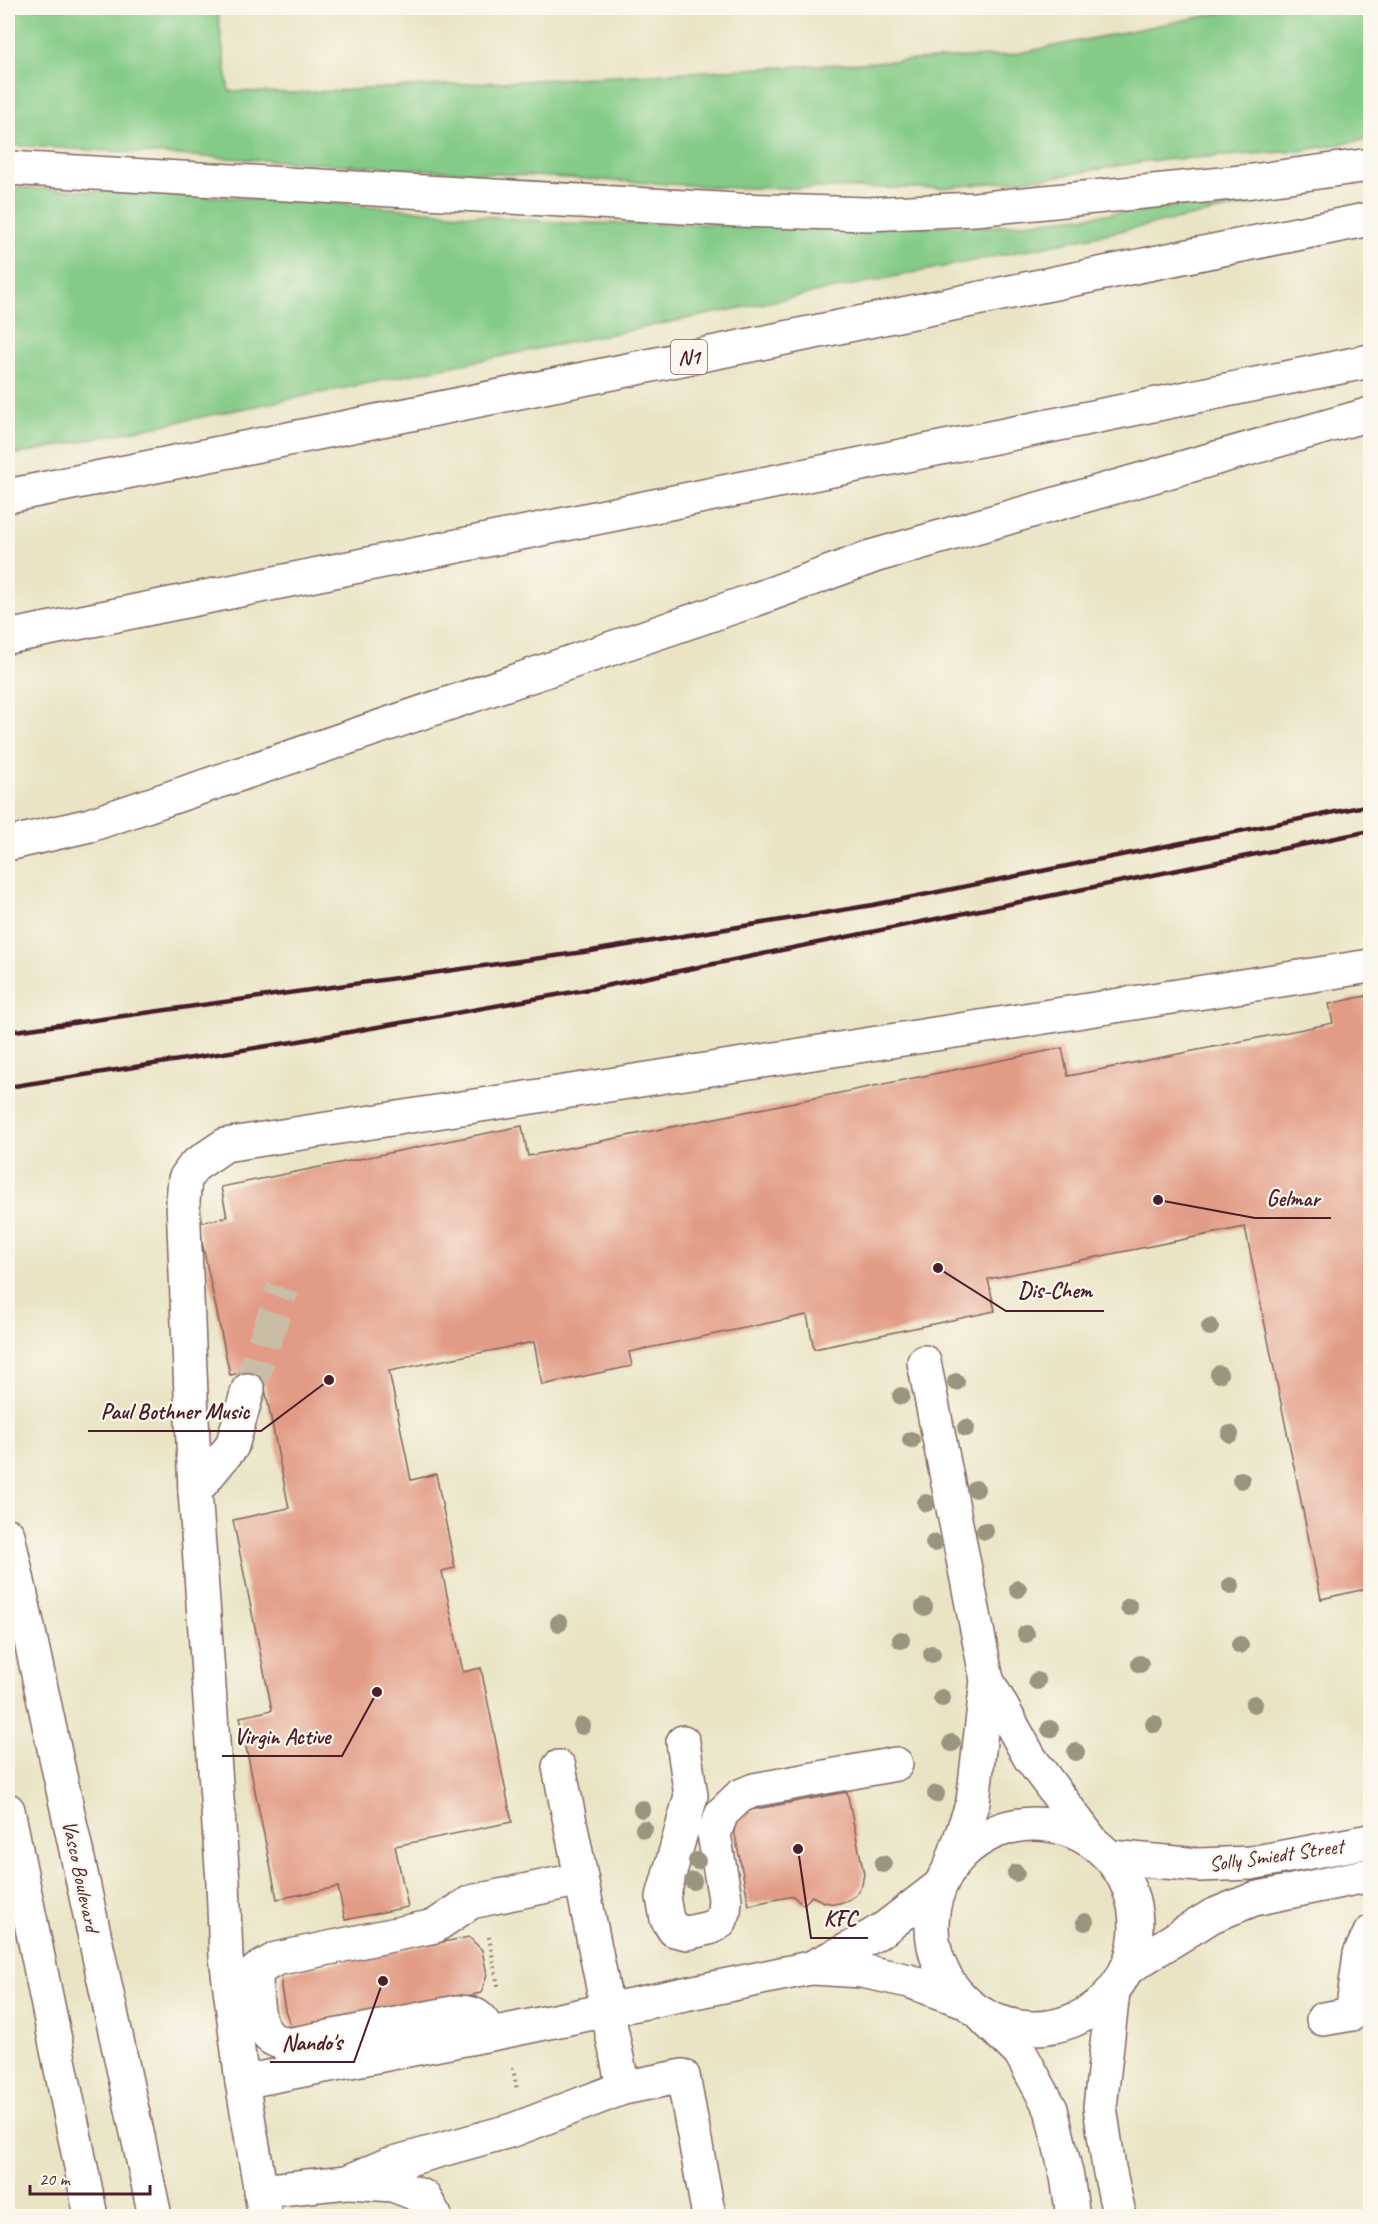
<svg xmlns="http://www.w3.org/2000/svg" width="1378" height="2224" font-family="Caveat,sans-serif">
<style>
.green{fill:#83cb86;stroke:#667558;stroke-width:1.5}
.building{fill:#e29c85}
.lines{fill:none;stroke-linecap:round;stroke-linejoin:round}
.minor-tunnel{stroke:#cabda6;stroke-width:33;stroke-dasharray:33 16;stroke-linecap:butt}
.minor-casing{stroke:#826461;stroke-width:36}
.major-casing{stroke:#826461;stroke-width:36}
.highway-casing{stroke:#826461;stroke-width:36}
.path{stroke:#826461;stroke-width:4;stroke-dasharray:1.5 4.5;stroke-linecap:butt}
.minor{stroke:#fff;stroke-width:33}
.major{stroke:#fff;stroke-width:33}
.highway{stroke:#fff;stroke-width:33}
.rail{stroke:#4a1f2b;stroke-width:4.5}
.tree{fill:#9b947f}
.labels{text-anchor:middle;stroke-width:4.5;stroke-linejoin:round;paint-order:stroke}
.shield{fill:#fbf7ec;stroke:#7f6065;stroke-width:1.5}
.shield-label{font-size:20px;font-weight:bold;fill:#4a1f2b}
.street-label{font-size:21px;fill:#4a1f2b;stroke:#fbf7ec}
.leader{fill:none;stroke:#4a1f2b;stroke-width:2}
.callout-dot{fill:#4a1f2b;stroke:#fbf7ec;stroke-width:2}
.callout-label{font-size:22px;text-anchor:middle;font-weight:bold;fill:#4a1f2b;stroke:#fbf7ec;stroke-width:4.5;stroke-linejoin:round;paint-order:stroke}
</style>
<rect width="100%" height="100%" fill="#fbf7ec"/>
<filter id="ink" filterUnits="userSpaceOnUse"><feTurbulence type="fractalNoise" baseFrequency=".0167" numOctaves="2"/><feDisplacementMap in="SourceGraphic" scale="12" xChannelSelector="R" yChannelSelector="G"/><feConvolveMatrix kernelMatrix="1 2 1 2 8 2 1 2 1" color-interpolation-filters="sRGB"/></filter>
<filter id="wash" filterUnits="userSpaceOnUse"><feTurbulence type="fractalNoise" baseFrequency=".008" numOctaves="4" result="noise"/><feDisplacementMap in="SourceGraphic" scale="24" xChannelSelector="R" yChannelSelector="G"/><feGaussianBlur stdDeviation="1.35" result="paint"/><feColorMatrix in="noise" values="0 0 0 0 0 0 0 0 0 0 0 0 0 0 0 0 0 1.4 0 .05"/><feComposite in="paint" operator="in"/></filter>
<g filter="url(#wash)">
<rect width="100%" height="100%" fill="#eae4c5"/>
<g class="green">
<path d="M8 8H217L229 91 293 93 1009 55 1245 8H1370V139L1298 151 1146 161 1053 177 940 188H735L8 145Z"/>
<path d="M8 187 323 202 564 223 996 226 1313 192 8 456Z"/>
</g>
<g id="blocks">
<g class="building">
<path d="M1370 995V1588L1321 1599 1245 1227 988 1279 995 1311 814 1349 807 1315 629 1352 632 1366 542 1385 534 1342 389 1371 411 1480 436 1474 455 1568 442 1571 463 1672 481 1668 512 1822 395 1846 408 1907 345 1920 338 1887 277 1899 240 1717 272 1710 233 1520 289 1508 261 1369 230 1375 198 1223 227 1217 221 1187 522 1126 528 1156 1062 1048 1068 1076 1333 1023 1329 1004Z"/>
<path d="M847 1792 864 1874 862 1885 856 1895 847 1901 835 1904 824 1902 812 1896 803 1905 793 1896 749 1905 733 1825 745 1811Z"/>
<path d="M469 1937 482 1950 487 1974 481 1993 293 2032 285 2010 281 1987 282 1973Z"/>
</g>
</g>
</g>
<g filter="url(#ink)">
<use href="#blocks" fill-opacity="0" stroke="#826461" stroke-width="1.5"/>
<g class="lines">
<path class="minor-tunnel" d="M248 1390 283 1288"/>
<g class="minor-casing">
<g id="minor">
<path d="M924 1362 987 1680 973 1802 952 1862"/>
<path d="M195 1491 232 1446 248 1390"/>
<path d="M987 1680 1030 1758 1092 1841"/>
<path d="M683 1742 691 1796 663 1897 667 1919 674 1930 687 1933 709 1928 720 1922 724 1912 725 1899 714 1834 722 1813 740 1796 754 1790 896 1764"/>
<path d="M559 1767 623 2088 683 2076 709 2216"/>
<circle cx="1034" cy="1926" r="102"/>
<path d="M1110 1857 1199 1865 1251 1863 1370 1841"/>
<path d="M812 1968 862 1971 909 1981 962 2000"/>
<path d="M1128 1968 1212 1916 1254 1899 1370 1875"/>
<path d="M1113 1992 1100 2107 1109 2168 1118 2209V2216"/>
<path d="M985 2019 1021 2054 1051 2109 1067 2177 1073 2216"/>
<path d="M1323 2019 1352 2014 1360 1954 1370 1933"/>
<path d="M490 2034C480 2017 479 2013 458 2012L288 2045C283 2043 275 2041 271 2038 255 2025 255 1988 257 1970L276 1959 435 1926 471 1902 581 1879"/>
<path d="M242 2082 506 2031 810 1968 855 1946 885 1928 938 1887"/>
<path d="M351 2182 393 2185 424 2197 435 2216"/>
<path d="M260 2191 347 2182 387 2165 513 2130 623 2088"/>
<path d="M265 2216 242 2082 226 1957 223 1882 195 1491 183 1201 185 1179 194 1166 225 1145 1370 966"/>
</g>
</g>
<g class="major-casing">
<g id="major">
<path d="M8 1535 155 2216"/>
<path d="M8 1810 91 2216"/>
</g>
</g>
<g class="highway-casing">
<g id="highway">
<path d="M8 168 737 210 867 214 975 209 1252 181 1370 165"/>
<path d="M8 496 1370 219"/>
<path d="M8 637 1370 361"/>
<path d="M8 844 90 825 754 600 874 556 1370 414"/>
</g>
</g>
<g class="path">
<path d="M489 1937 498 1986"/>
<path d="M513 2068 517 2090"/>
</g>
<use href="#minor" class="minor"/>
<use href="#major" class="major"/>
<use href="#highway" class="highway"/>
<g class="rail">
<path d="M8 1032 591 951 873 905 1370 805"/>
<path d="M8 1087 299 1041 590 989 1370 831"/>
</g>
</g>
<g class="tree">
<circle cx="1210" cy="1327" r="9"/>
<circle cx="1219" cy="1374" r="9"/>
<circle cx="956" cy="1382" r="9"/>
<circle cx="901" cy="1396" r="9"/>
<circle cx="966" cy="1428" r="9"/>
<circle cx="1230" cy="1434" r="9"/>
<circle cx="911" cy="1440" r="9"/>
<circle cx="1241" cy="1480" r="9"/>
<circle cx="976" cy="1489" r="9"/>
<circle cx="926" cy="1503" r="9"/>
<circle cx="985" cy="1531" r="9"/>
<circle cx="934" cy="1543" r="9"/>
<circle cx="1231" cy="1586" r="9"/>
<circle cx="1018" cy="1589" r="9"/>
<circle cx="924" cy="1607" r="9"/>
<circle cx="1129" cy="1607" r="9"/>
<circle cx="559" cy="1623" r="9"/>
<circle cx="1026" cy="1634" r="9"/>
<circle cx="901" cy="1640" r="9"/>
<circle cx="1240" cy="1645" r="9"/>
<circle cx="932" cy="1654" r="9"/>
<circle cx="1140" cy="1664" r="9"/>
<circle cx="1037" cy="1681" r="9"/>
<circle cx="942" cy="1698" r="9"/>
<circle cx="1254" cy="1704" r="9"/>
<circle cx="1154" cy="1724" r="9"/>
<circle cx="582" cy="1726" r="9"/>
<circle cx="1050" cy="1729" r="9"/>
<circle cx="952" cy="1743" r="9"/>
<circle cx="1076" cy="1752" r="9"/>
<circle cx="936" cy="1794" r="9"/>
<circle cx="642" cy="1809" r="9"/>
<circle cx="644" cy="1829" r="9"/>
<circle cx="697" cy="1861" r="9"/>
<circle cx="883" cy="1864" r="9"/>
<circle cx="1016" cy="1873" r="9"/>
<circle cx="693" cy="1881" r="9"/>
<circle cx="1085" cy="1922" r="9"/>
</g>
</g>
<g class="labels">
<rect class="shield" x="671" y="340" width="36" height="34" rx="4.5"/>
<g class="shield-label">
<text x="689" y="364">N1</text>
</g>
<g class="street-label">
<text transform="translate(1276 1855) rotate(-8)" y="7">Solly Smiedt Street</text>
<text transform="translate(81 1876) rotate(78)" y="7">Vasco Boulevard</text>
</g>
</g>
<path class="leader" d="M1158 1200L1255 1218H1331M938 1268L1006 1311H1104M329 1380L261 1431H88M377 1692L342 1756H222M798 1849L811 1938H868M383 1981L354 2062H270"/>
<g class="callout-dot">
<circle cx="1158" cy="1200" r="6"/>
<circle cx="938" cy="1268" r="6"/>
<circle cx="329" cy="1380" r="6"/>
<circle cx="377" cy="1692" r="6"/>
<circle cx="798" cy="1849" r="6"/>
<circle cx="383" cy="1981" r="6"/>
</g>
<g class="callout-label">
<text x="1293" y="1206">Gelmar</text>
<text x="1055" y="1298">Dis-Chem</text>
<text x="175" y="1419">Paul Bothner Music</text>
<text x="282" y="1744">Virgin Active</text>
<text x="840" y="1926">KFC</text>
<text x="312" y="2050">Nando's</text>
</g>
<rect width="1378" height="2224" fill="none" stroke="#fbf7ec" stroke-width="30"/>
<path d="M30 2185v9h120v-9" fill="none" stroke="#4a1f2b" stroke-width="3"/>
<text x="39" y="2185" font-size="18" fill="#4a1f2b" stroke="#fbf7ec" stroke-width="4.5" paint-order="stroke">20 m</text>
</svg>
